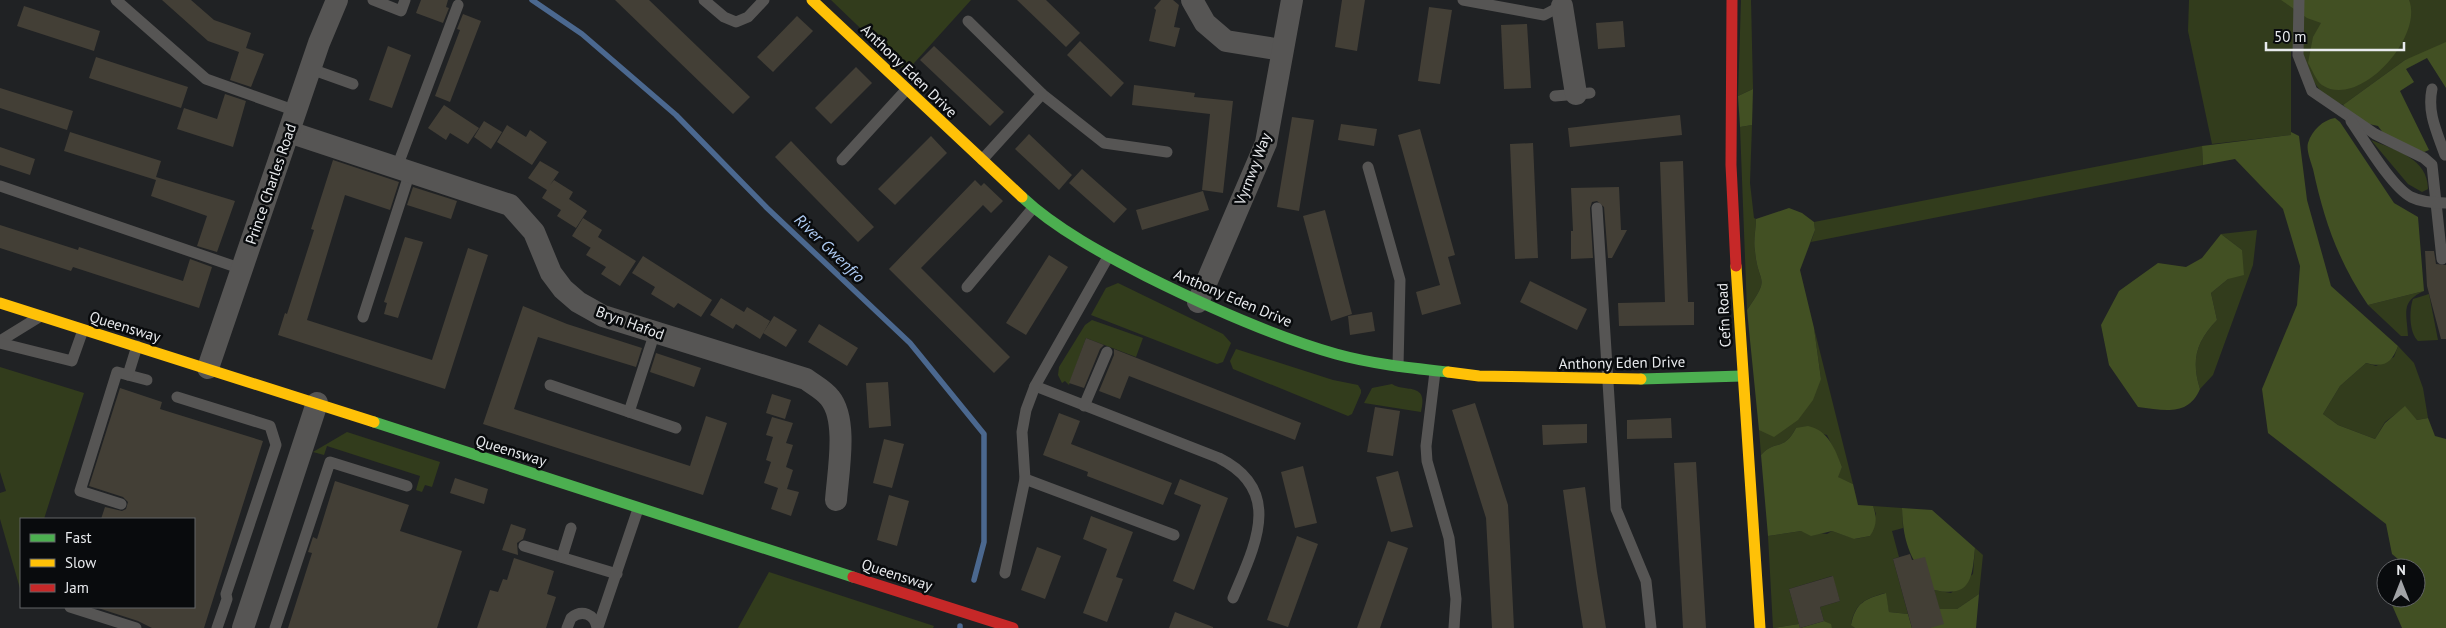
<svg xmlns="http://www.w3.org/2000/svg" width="2446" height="628" font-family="'PT Sans',sans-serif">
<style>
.green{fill:#323c1c}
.forest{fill:#425023}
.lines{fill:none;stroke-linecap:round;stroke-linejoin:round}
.stream{stroke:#4b688f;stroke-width:5.5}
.building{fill:#433f36}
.lane{stroke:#565554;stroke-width:11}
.street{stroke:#565554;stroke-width:22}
.fast{stroke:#4caf50;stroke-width:11}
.slow{stroke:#ffc107;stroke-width:11}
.jam{stroke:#c62828;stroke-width:11}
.labels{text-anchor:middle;stroke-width:5;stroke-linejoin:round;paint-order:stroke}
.street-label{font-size:15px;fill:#e8eaed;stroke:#090b0d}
.water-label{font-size:16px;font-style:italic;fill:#b0cdf5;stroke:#090b0d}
</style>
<rect width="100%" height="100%" fill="#202224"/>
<g class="green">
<path d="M831 0H971L906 72Z"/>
<path d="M1741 0H1751L1753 89 1738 96Z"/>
<path d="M2189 0H2446V49L2405 60 2343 105C2314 93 2310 76 2301 50H2291V135L2212 144 2188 31Z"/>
<path d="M1752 125 1750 183 1754 218 1756 219C1756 229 1753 241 1755 251 1758 286 1772 274 1747 310L1740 127Z"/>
<path d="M2371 140C2395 150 2428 158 2428 189L2422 192 2408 184Z"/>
<path d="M2202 146 2203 165 1811 242 1815 230 1814 222Z"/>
<path d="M2257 230 2253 265 2213 375 2200 389C2191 360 2196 342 2217 320L2211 293 2228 279 2242 250 2221 234Z"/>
<path d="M1118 283 1223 334 1231 343 1223 362 1217 364 1091 315 1106 288Z"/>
<path d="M2424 291C2400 302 2407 312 2408 336H2401L2368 305Z"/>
<path d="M2429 294 2438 340 2418 341C2409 333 2409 310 2413 299Z"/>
<path d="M1092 320 1143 338 1136 357 1086 338 1069 385 1065 381 1062 383 1058 375 1059 367 1085 325Z"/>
<path d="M1814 328 1853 484 1837 477 1842 467 1827 435 1796 428C1784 452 1775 439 1761 455L1759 430 1821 379Z"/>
<path d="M2398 346 2414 363 2423 388 2428 418 2417 420 2405 407 2385 422 2375 439 2338 425 2323 414 2340 386 2366 363 2376 366 2394 357Z"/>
<path d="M1236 349 1333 380 1358 385 1361 390V393L1352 414 1348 416 1233 369 1230 361Z"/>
<path d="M0 367 84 393 44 519H21V592L0 519V493L6 491 0 472Z"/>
<path d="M1392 384C1405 393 1429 381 1421 412L1364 403 1372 388Z"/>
<path d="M347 432 440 462 432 487 425 485 422 492 416 490 420 476 327 446 324 455 313 452Z"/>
<path d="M1873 506 1902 508 1903 528 1892 531 1899 557 1893 559 1908 614 1889 612 1885 593C1865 599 1856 602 1851 624L1855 628H1832L1830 624 1824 621 1820 607 1840 601 1832 576 1789 589 1799 624 1773 628 1768 536 1801 531 1827 534 1832 531 1855 539 1870 536 1876 514Z"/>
<path d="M1975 548 1983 555 1979 594 1957 609H1939L1934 590 1951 593 1973 574Z"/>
<path d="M769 572 934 626 933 628H738Z"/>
</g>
<g class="forest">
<path d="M2281 0H2409C2424 37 2359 110 2322 85 2316 81 2312 69 2308 63L2313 37 2321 23 2307 18Z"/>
<path d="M2446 42V88L2427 58 2406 69 2414 82 2400 91 2429 150 2424 152 2387 138 2378 126 2360 122 2343 105 2405 60Z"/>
<path d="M1753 89 1752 125 1740 127 1738 96Z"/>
<path d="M2335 118 2340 122 2394 203 2418 217 2424 291 2368 305C2338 261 2324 220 2313 169 2311 162 2306 150 2308 143 2312 130 2323 120 2335 118Z"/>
<path d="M2291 132 2299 136 2307 200 2331 286 2398 346C2392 363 2384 368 2366 363L2340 386 2323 414 2338 425 2375 439 2385 423 2405 406 2417 420 2428 418 2435 436 2446 439V628H2402L2392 605 2394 598H2416V568H2404L2405 565 2392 554 2386 524 2268 433 2262 389 2297 305 2300 266 2283 209 2235 159 2203 165 2202 146 2291 135Z"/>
<path d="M1789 208 1802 213 1814 222 1815 230 1800 270 1814 328 1821 379 1813 400 1798 420 1774 437 1759 430 1747 310C1772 274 1758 286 1755 251 1753 241 1756 229 1756 219Z"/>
<path d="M2221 234 2242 250 2244 275 2228 279 2211 293 2217 320C2196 342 2191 360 2200 389 2188 417 2164 410 2138 407L2109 365 2101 325 2119 291 2158 263 2186 267 2202 258Z"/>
<path d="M1808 426C1828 430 1835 449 1842 467L1838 477 1853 484 1858 505 1873 506C1877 517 1877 526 1870 536L1854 539 1832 531 1811 536 1801 531 1768 536 1761 455C1775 439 1784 452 1796 428Z"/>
<path d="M1902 508 1932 510 1975 548C1972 579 1971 598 1934 590 1912 561 1903 546 1902 508Z"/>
<path d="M1886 593 1889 612 1908 614 1912 628H1855L1851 625C1856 602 1865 599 1886 593Z"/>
<path d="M1979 594 1976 628H1930L1939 609H1957Z"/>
<path d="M1824 621 1831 624 1832 628H1773L1799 624 1800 628Z"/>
</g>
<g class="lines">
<g class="stream">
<path d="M532 0 582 34 676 115 767 208 910 343 984 434V542L974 580"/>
<path d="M960 628V626"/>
</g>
</g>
<g class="building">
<path d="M162 0H191L214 20 251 33 246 48 264 54 251 87 230 80 239 52 208 41Z"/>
<path d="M421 0H448L446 7 449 8 443 23 416 13Z"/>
<path d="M615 0H649L750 97 733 114Z"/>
<path d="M1017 0H1046L1080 33 1066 47Z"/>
<path d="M1161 0H1173L1179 5 1174 27 1180 28 1175 47 1149 41 1156 10 1154 8Z"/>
<path d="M1342 0H1365L1357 51 1335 47Z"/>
<path d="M24 6 100 31 94 51 17 26Z"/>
<path d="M1429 7 1452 10 1440 84 1418 81Z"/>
<path d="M463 14 481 21 450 102 435 96 460 30 457 29Z"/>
<path d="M797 16 813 31 773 72 757 57Z"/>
<path d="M1623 21 1625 47 1598 49 1596 23Z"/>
<path d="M1527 24 1531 88 1504 89 1501 25Z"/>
<path d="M1080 41 1124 83 1111 97 1067 55Z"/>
<path d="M388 46 411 55 392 108 369 100Z"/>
<path d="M934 46 1004 112 990 126 920 60Z"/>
<path d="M96 57 188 87 181 108 89 78Z"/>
<path d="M856 67 872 83 831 124 815 108Z"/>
<path d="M1134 85 1195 93 1194 97 1233 101 1223 193 1202 190 1210 114 1132 105Z"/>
<path d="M0 88 73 111 67 130 0 108Z"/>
<path d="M225 94 246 101 233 147 177 129 184 108 217 119Z"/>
<path d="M444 105 479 128 468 144 450 133 446 140 428 128Z"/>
<path d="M1680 115 1682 135 1570 147 1568 128Z"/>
<path d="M1292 117 1314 120 1299 211 1277 207Z"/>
<path d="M484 121 502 132 491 149 474 137Z"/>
<path d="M1341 124 1377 129 1374 146 1338 140Z"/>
<path d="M507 125 526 137 530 130 547 142 532 165 497 142Z"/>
<path d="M1420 129 1455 255 1448 257 1461 304 1422 315 1416 292 1440 285 1398 135Z"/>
<path d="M70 132 161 161 156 177 235 201 217 252 197 246 207 216 151 196 156 180 64 151Z"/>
<path d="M1029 134 1072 175 1059 190 1015 149Z"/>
<path d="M931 136 947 153 895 205 878 189Z"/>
<path d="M791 141 874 227 858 242 775 157Z"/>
<path d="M1533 143 1538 258 1515 259 1510 144Z"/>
<path d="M0 147 35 159 30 175 0 165Z"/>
<path d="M333 160 399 182 390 210 345 195 307 320 432 360 468 248 488 255 445 389 278 335 285 313 287 314 314 230 311 229Z"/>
<path d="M540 161 559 172 550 185 554 180 573 192 569 199 587 211 576 228 557 216 561 210 542 198 547 190 528 178Z"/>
<path d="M1683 161 1688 302H1694V325L1619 326 1618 303 1665 302 1660 162Z"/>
<path d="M1082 169 1127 209 1114 223 1069 183Z"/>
<path d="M975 180 981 186 984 183 1003 201 991 213 983 205 921 268 1010 357 994 373 889 269Z"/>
<path d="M413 187 457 201 451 219 407 205Z"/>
<path d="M1619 187 1621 230H1627L1612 258H1608L1604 207 1597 201 1592 202 1590 208 1593 258 1571 259V231H1573L1571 188Z"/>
<path d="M1203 191 1209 210 1142 230 1136 210Z"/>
<path d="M1325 210 1352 314 1331 321 1303 216Z"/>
<path d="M583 218 602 230 598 237 636 261 620 286 601 274 606 267 586 255 593 244 591 248 572 236Z"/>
<path d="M0 225 78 250 79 247 183 281 190 259 212 267 199 308 73 267 71 271 0 248Z"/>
<path d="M405 237 423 242 398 318 384 314 387 303 384 302Z"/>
<path d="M2425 251H2434L2436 264 2446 265V339H2441L2427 286Z"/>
<path d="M1049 255 1068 267 1026 335 1006 323Z"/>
<path d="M643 256 712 300 701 317 678 303 674 308 651 294 655 287 632 273Z"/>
<path d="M1530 281 1587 309 1577 330 1520 302Z"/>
<path d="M721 298 744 312 747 307 770 321 760 339 736 324 733 329 710 315Z"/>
<path d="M523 306 567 324 642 348 636 367 538 337 514 409 690 466 706 416 727 423 703 495 483 424Z"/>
<path d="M1372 312 1375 331 1350 335 1348 316Z"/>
<path d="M774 316 797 330 786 347 763 333Z"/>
<path d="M819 324 858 348 847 366 808 342Z"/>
<path d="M1086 338 1104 345 1100 349 1084 388 1069 383Z"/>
<path d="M1114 349 1301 423 1295 440 1129 376 1120 399 1099 391 1114 355Z"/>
<path d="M656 353 701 368 694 387 650 372Z"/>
<path d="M888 382 891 426 869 428 866 383Z"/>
<path d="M120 388 162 402 160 409 263 441 204 628H152L138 621 95 607H194V519H101L105 507 122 511 126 509 128 502 123 497 89 486Z"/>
<path d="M772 394 791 400 785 419 766 413Z"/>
<path d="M1475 403 1508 505 1514 628H1492L1486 518 1452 410Z"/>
<path d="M1375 407 1400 411 1393 456 1367 452Z"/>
<path d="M1059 413 1080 421 1071 444 1172 483 1163 505 1087 476 1088 472 1043 455Z"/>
<path d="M772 417 793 423 786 443 793 445 786 467 793 470 787 489 799 492 791 516 771 509 778 488 764 483 771 462 766 460 773 437 766 435Z"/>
<path d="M1671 418 1672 438 1627 439V420Z"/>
<path d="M1587 424V443L1543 445 1542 425Z"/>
<path d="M884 439 904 444 892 488 873 483Z"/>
<path d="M1696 462 1706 628H1683L1674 463Z"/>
<path d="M1303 466 1317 523 1295 528 1281 472Z"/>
<path d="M1398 471 1413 527 1391 532 1376 477Z"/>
<path d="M455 478 488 489 484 504 450 493Z"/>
<path d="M1180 479 1228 498 1194 590 1173 581 1201 505 1174 494Z"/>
<path d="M335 481 409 505 400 531 462 551 437 628H288L312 553 308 552 313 537 317 539Z"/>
<path d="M1585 487 1597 572 1606 628H1583L1577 590 1563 490Z"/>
<path d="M889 495 909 501 897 546 877 540Z"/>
<path d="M1091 516 1133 532 1116 577 1123 579 1107 622 1083 613 1107 549 1083 539Z"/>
<path d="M511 524 526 529 523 539 517 543 518 555 502 550Z"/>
<path d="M1297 536 1318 544 1288 627 1267 620Z"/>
<path d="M1388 541 1408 548 1380 628H1357Z"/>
<path d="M1037 547 1061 556 1045 599 1021 590Z"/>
<path d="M1910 554 1912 560 1925 557 1944 624 1930 628H1912L1893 559Z"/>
<path d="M514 558 554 571 547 594 556 597 546 628H477L490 590 498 592 503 579 507 580Z"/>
<path d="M1833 576 1840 601 1820 607 1824 621 1800 628 1789 589Z"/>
<path d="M1175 612 1213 627V628H1169Z"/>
</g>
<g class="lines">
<g class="lane">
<path d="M116 0 206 79 296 111"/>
<path d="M373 0 401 11 405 0"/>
<path d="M704 0 724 17 736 22 748 17 764 0"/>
<path d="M1463 0 1544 15 1565 4"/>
<path d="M2299 0 2298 55 2312 91 2375 134 2424 158 2432 165 2442 259"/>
<path d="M968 21 1042 94 1104 143 1167 152"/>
<path d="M311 69 353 84"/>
<path d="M2432 89C2427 113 2437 132 2445 155"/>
<path d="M1555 96 1590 93"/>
<path d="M2351 121C2365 141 2391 186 2411 197 2421 202 2436 203 2446 203"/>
<path d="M842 160 906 90"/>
<path d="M982 160 1042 94"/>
<path d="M397 167 458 5"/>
<path d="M1368 167 1400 280 1398 366"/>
<path d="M0 186 242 269"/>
<path d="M1597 208 1616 509 1646 581 1651 628"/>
<path d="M967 287 1033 208"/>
<path d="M363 317 410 172"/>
<path d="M0 341 39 317"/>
<path d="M0 343 72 361 83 330"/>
<path d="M1435 372 1426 446 1427 461 1449 538 1456 599 1454 628"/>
<path d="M128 375 147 380"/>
<path d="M550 385 676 428"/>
<path d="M1035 386 1219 458C1285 491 1254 547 1233 598"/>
<path d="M177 397 270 426 276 445 226 594 227 599 217 628"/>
<path d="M1084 406 1107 352"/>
<path d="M629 412 655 332"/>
<path d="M1025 479 1174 535"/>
<path d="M121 504 80 491 117 372 128 375 137 346"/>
<path d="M524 546 617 574"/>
<path d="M562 557 571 528"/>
<path d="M1005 573 1025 479 1022 432 1026 410 1035 386 1108 257"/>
<path d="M70 607 136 628"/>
<path d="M598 627 638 509"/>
<path d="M275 628 330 462 407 486"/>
<path d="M567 628 571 618C582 609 595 614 597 628"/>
</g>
<g class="street">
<path d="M1192 0 1205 23 1226 41 1282 50"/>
<path d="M1562 6 1576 94"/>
<path d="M289 132 510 205 534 232 551 273 563 289 578 302 603 316 806 379C814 385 824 390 830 398 848 420 838 472 836 500"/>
<path d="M1198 302 1266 143 1292 0"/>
<path d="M208 368 319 43 337 0"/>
<path d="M243 628 317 403"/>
</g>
<g class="fast">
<path d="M1022 197C1056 229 1105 255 1146 276 1208 307 1270 335 1336 354 1372 364 1411 368 1448 372"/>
<path d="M1641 379 1742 376"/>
<path d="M374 422 853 577"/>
</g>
<g class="slow">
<path d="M812 0 1022 197"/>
<path d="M1736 266 1760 628"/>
<path d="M0 303 374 422"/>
<path d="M1448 372 1479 376 1641 379"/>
</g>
<g class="jam">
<path d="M1732 0 1731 165 1736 266"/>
<path d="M853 577 1013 628"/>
</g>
</g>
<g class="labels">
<g class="street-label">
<text transform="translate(909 71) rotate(44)" y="5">Anthony Eden Drive</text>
<text transform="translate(1253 169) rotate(-69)" y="5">Vyrnwy Way</text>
<text transform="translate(271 184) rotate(-71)" y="5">Prince Charles Road</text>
<text transform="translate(1233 298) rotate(23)" y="5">Anthony Eden Drive</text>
<text transform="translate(1724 315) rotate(-93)" y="5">Cefn Road</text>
<text transform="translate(630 323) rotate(20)" y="5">Bryn Hafod</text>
<text transform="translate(125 327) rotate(17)" y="5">Queensway</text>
<text transform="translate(1622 363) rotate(-1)" y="5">Anthony Eden Drive</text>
<text transform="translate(511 451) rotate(17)" y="5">Queensway</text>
<text transform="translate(897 575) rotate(18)" y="5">Queensway</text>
</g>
<g class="water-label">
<text transform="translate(830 248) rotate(44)" y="6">River Gwenfro</text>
</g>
</g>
<rect x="20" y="518" width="175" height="90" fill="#090b0d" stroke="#626467"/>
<rect x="30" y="534" width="25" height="8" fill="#4caf50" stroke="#626467"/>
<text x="65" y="543" font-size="15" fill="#e8eaed">Fast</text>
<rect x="30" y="559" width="25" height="8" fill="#ffc107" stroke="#626467"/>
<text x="65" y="568" font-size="15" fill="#e8eaed">Slow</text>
<rect x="30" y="584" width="25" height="8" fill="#c62828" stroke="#626467"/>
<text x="65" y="593" font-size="15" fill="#e8eaed">Jam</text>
<g transform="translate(2401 583)"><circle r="24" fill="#090b0d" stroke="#626467"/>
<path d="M0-4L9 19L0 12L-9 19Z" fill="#a2a4a7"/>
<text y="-8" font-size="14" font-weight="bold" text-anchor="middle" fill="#e8eaed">N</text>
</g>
<path d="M2266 42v8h138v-8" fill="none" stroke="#e8eaed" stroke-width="2.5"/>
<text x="2274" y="42" font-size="15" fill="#e8eaed" stroke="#090b0d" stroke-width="4" paint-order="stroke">50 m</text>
</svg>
